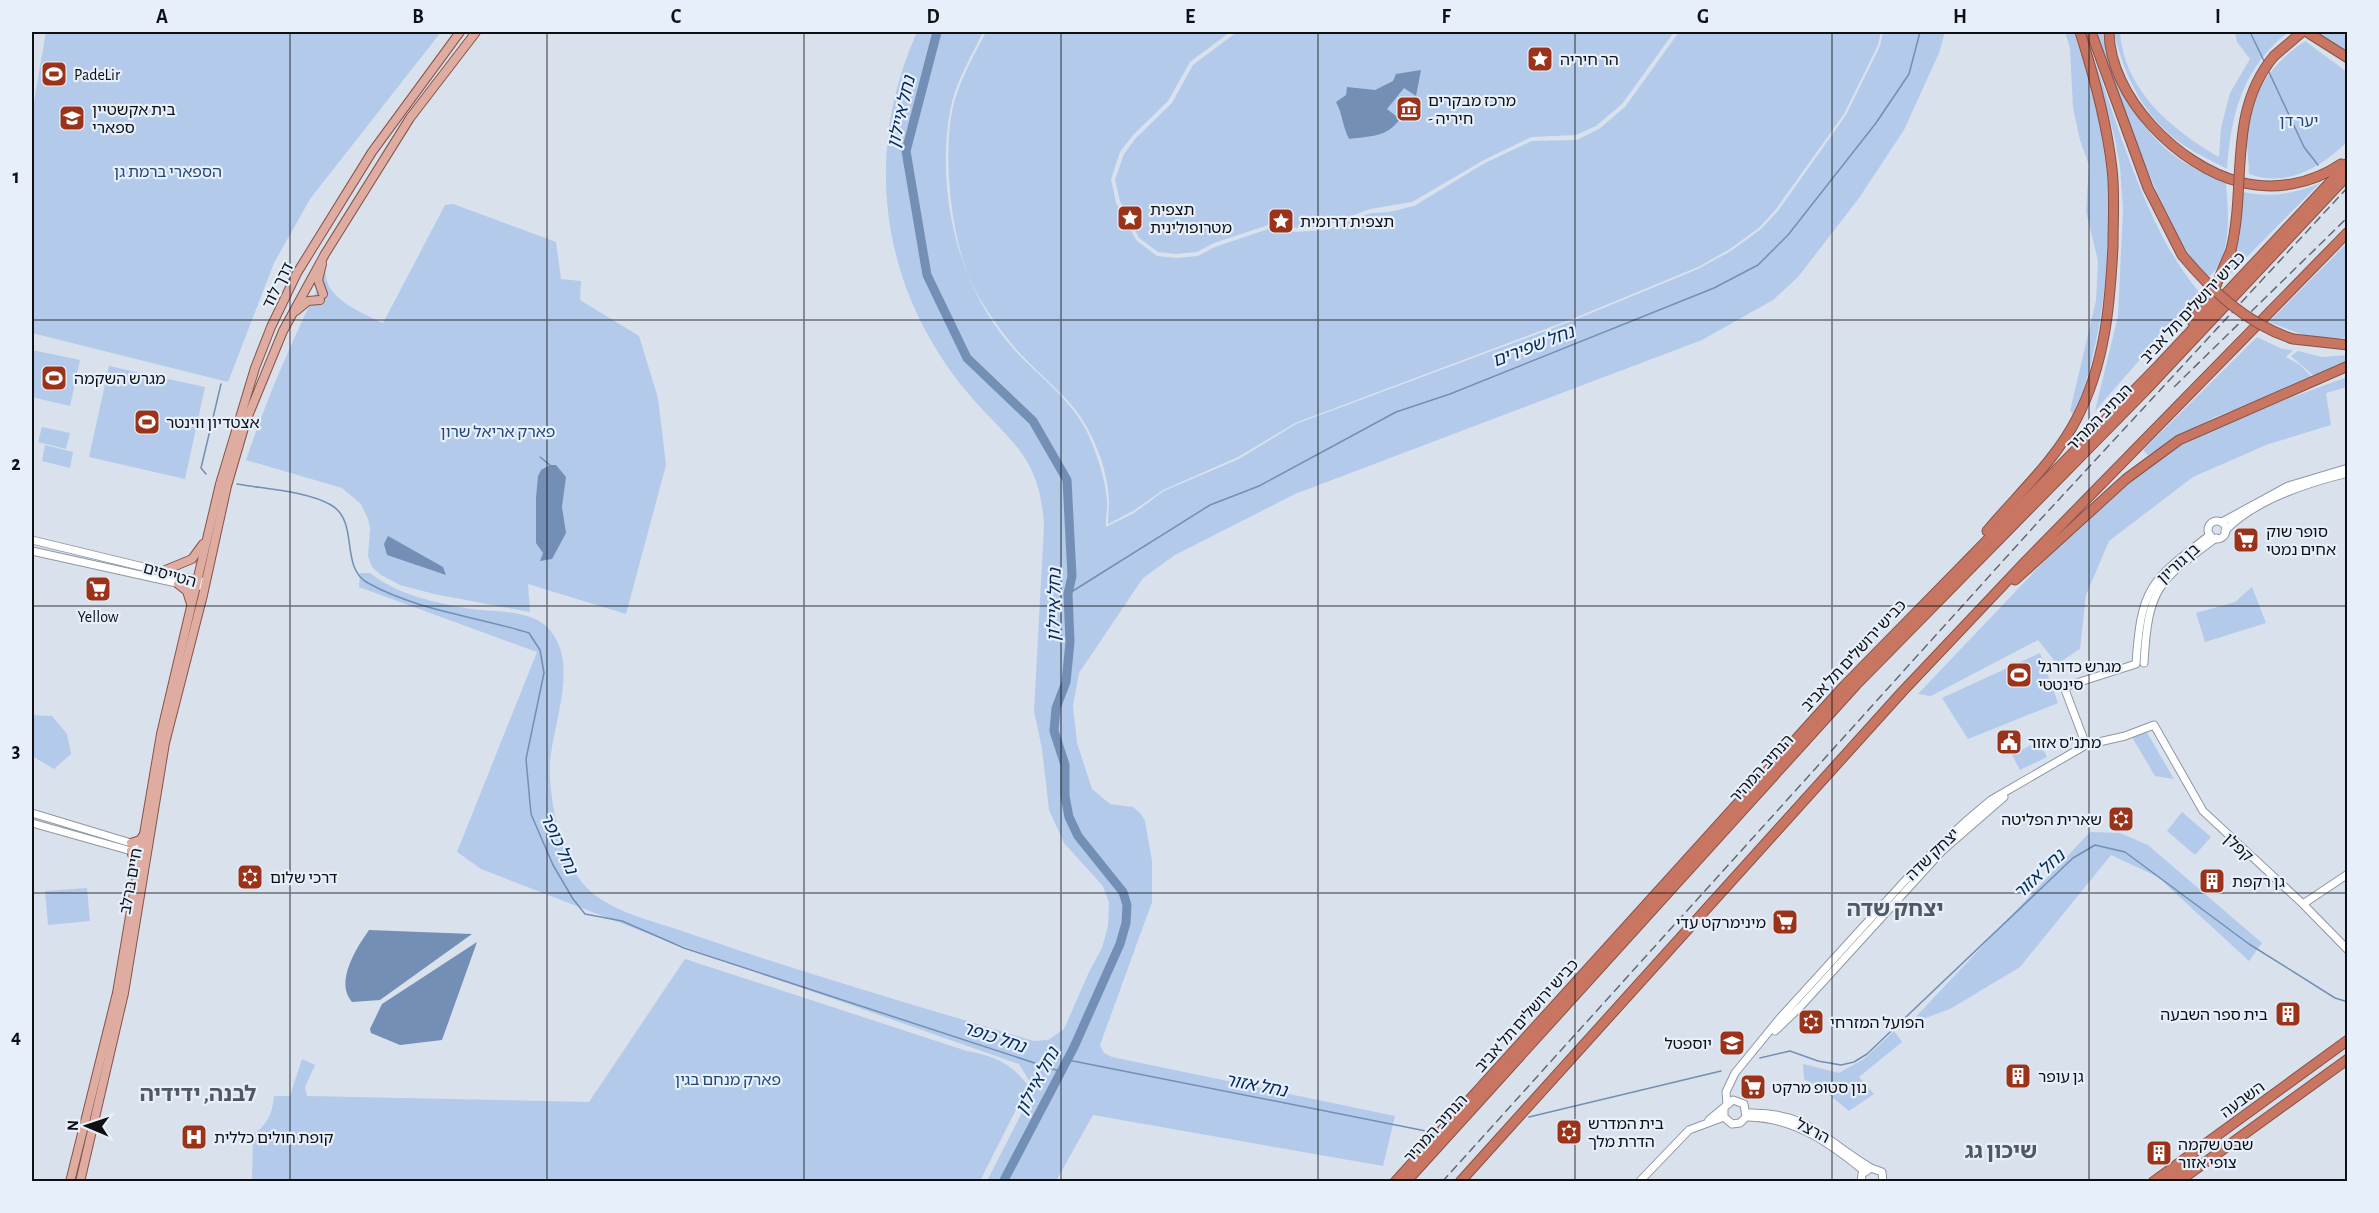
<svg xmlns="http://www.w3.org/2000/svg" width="2379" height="1213" font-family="'Alegreya Sans','Noto Sans Hebrew',sans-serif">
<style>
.green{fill:#b3caea}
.water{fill:#738fb5}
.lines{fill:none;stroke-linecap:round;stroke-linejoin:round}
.stream{stroke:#738fb5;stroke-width:1.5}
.river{stroke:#738fb5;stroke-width:9}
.secondary-casing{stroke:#9097a2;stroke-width:9}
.primary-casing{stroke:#875247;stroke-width:10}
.highway-casing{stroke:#875247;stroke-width:11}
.secondary{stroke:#fff;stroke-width:7}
.primary{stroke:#deaca1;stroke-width:8}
.highway{stroke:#c87562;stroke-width:9}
.rail{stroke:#646970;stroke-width:1.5;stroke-dasharray:9 4.5;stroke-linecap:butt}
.highway-bridge-casing{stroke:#875247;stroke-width:11;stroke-linecap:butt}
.highway-bridge{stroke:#c87562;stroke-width:9}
.grid{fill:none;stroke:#0e1014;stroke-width:1.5;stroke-opacity:0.55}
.labels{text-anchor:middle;stroke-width:4.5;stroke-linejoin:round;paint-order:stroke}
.poi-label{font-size:16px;fill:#0e1014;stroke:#e6effa;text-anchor:start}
.park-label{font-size:16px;fill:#22487a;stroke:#e6effa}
.street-label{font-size:16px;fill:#0e1014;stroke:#e6effa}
.water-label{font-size:18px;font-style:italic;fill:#032a5a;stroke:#e6effa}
.district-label{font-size:22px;font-weight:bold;fill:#515862;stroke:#e6effa}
.neatline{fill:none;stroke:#0e1014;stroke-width:2}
.grid-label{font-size:20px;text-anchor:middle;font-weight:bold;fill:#0e1014}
</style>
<rect width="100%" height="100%" fill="#d9e1ed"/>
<g class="green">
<path d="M46 32H441L310 199 274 263 228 382 32 333V113Z"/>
<path d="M917 32H983C971 57 955 83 950 111 936 191 957 284 1011 346 1036 375 1071 398 1088 434 1097 454 1105 478 1107 500 1108 508 1105 518 1106 527L1134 513 1164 491 1239 459 1296 424 1572 321 1698 269 1731 251 1761 229 1778 211 1846 115 1880 46 1883 32H1945L1939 53 1904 130 1859 198 1798 277 1773 300 1702 340 1295 494 1175 555 1143 578 1079 673 1073 706 1077 743 1092 789 1110 804 1133 807 1141 814 1145 821 1152 861V902L1100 1045 1104 1053 1112 1057 1395 1116 1383 1166 1093 1115 1056 1181H987L1034 1089 1019 1064 657 937 481 869 457 852 537 652 359 587 360 573H370C396 594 432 602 465 608 492 613 531 608 550 630 579 665 553 723 550 763 549 776 551 792 553 805 557 832 567 866 586 887 611 913 655 921 688 933 802 973 918 1006 1034 1041L1048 1040 1064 1029 1089 972 1102 948 1108 926 1109 903 1103 886 1064 843 1049 810 1042 749 1034 711 1044 526C1040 450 1004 439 962 386 880 283 863 152 917 32Z"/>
<path d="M986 32H1230L1190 62 1168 101 1133 135 1120 152 1111 179 1116 203 1136 240 1157 256 1176 258 1198 256 1215 247 1277 226 1295 232 1326 230 1371 213 1389 212 1414 206 1485 163 1532 141 1577 140 1599 129 1625 107 1679 32H1881L1878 45 1844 114 1776 209 1760 227 1730 249 1698 267 1572 319 1295 423 1238 457 1163 490 1133 511 1108 524C1108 516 1109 508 1109 501 1108 467 1091 426 1068 401 1050 381 1028 364 1011 343 996 324 981 303 971 282 951 237 943 159 952 111 958 83 973 57 986 32Z"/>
<path d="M1237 32H1674L1622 104 1596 126 1576 135 1531 137 1484 160 1412 202 1370 209 1325 226 1296 228 1277 222 1214 243 1197 252 1176 254 1158 252 1139 238 1120 201 1115 180 1124 154 1136 138 1172 103 1193 65Z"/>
<path d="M2065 32H2074C2082 60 2094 90 2099 119 2103 144 2107 170 2109 196 2113 248 2098 369 2073 414L2070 411 2096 301 2098 261 2086 211 2089 165 2080 140 2073 108 2070 48Z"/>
<path d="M2095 32H2102C2113 80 2136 127 2176 157 2191 168 2210 175 2226 183 2228 210 2233 255 2210 276 2175 263 2111 73 2095 32Z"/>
<path d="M2114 32H2120C2124 90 2172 130 2219 157L2221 128 2230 93 2250 59 2237 42 2235 32H2288C2243 68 2231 113 2227 169 2213 161 2196 154 2182 144 2144 117 2124 76 2114 32Z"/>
<path d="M2316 32H2340L2347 36V52Z"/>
<path d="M2305 41 2347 72V142C2321 167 2287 188 2249 174 2249 160 2246 145 2247 132 2249 93 2275 61 2305 41Z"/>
<path d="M2092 53C2120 130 2146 229 2199 292L2095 411 2118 316 2123 210 2120 167 2115 139Z"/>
<path d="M2320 183 2229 275 2240 235 2243 192C2269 198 2295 194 2320 183Z"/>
<path d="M453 204 556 242 561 279 581 281 580 300 639 336 658 398 666 465 626 614 528 584 530 612 434 594 400 585 381 575 372 567 368 556 370 528 368 519 361 504 342 488 246 460C268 395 295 333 326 272 324 298 362 313 383 323L445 205Z"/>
<path d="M2347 243V338L2308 337 2269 322Z"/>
<path d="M2257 337 2282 349 2293 350 2286 357 2300 365 2314 379 2215 417 2148 455 2143 450Z"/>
<path d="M32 350 80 360 70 406 32 397Z"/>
<path d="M2298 351 2322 357 2347 355V362L2314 376 2291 356Z"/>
<path d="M109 366 205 387 185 479 89 457Z"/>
<path d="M2347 377V387L2326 393 2331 425 2266 445 2193 477 2109 541 2086 595 2080 649 2057 664 2038 640 1931 696 1918 694 2070 534 2161 456 2228 421Z"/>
<path d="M42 427 70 433 66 449 38 442Z"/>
<path d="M45 445 73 452 70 468 42 461Z"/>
<path d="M2252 587 2266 623 2205 642 2196 613 2235 602Z"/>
<path d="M2040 653 2058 703 1968 739 1942 698Z"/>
<path d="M32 715 52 716 67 734 71 754 54 769 32 756Z"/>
<path d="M2146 731 2174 779 2155 776 2132 737Z"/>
<path d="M2039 741 2047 757 2020 770 2012 755Z"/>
<path d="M2182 812 2211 837 2195 855 2167 831Z"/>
<path d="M2090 832 2120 833 2148 845 2262 943 2249 961 2158 877 2111 855 2020 967 1950 1009 1909 1024Z"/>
<path d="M87 888 90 921 48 925 45 891Z"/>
<path d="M685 959 967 1051C994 1056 1012 1063 1028 1086L980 1181H252L253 1135C268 1123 272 1115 274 1096H290L302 1059 315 1065 305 1087 307 1096 589 1102Z"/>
<path d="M1894 1031 1902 1042 1859 1077 1874 1094 1849 1111 1821 1088 1804 1079 1803 1064 1839 1073 1864 1059Z"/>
</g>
<g class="water">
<path d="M1421 70 1416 96 1404 88 1387 109 1400 119C1386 138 1370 136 1349 139 1342 125 1343 115 1336 102L1346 95 1347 87 1375 90 1393 81 1396 74Z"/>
<path d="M550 465H556L566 477 562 507 566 533 552 559 540 561 543 553 536 543V498L538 476 541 470Z"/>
<path d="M388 536 443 567 446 575 387 555 384 544Z"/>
<path d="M369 930 472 934 380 1000 352 1002C334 982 357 947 369 930Z"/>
<path d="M477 942 442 1040 400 1045 371 1033 370 1029 382 1004Z"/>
</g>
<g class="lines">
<g class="stream">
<path d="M2250 32 2265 63"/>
<path d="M2268 70 2304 147 2318 165"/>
<path d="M540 457 550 465"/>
<path d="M206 474 201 468 221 384"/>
<path d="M237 484C264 489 308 491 331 505 360 522 339 567 368 583 416 610 478 617 529 633L540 650 544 673 526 759 531 814 553 865 573 899 585 914 622 921 684 948 1062 1072"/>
<path d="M1068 594 1210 505 1259 486 1396 412 1450 394 1714 288 1758 265 1788 235 1876 123 1909 74 1920 32"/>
<path d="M1760 1058 1790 1051 1818 1061 1841 1065 1854 1062 1867 1054 2073 858 2095 845 2125 852 2249 944 2335 998 2348 1002"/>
<path d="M1068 1060 1436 1133"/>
<path d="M1529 1117 1721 1071"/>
</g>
<path class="river" d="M937 32 906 151 927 275 967 358 1033 421 1067 480 1072 576 1068 594 1070 642 1066 682 1056 708 1054 731 1065 765V796L1069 817 1078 836 1123 892 1127 905 1126 923 1120 944 1074 1047 1003 1182"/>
<g class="secondary-casing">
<g id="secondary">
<circle cx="2217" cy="530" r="9"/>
<path d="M2222 522 2288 486 2348 468"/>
<path d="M2225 531C2254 500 2307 483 2348 473"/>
<path d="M32 540 201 581"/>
<path d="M32 551 190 586H200"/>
<path d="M2144 663C2148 588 2158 581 2216 538"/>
<path d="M2086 745 2064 687 2136 664C2141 587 2150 581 2210 535"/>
<path d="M32 813 131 843 144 850"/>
<path d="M32 823 135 852"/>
<path d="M2303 904 2348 874"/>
<path d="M1775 1031 1801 1006 1943 850 2004 797"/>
<path d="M1727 1104 1726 1092 1735 1073 1780 1018 1922 862 1965 822 1991 800 2086 745 2125 736 2154 725 2203 811 2303 904 2348 950"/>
<path d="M1747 1113C1808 1111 1825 1141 1871 1168"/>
<path d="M1748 1117C1795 1118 1830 1143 1864 1171"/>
<path d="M1709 1120 1733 1100 1744 1104 1746 1117 1740 1123 1732 1124 1724 1117V1108"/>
<path d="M1639 1182 1689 1130 1724 1117"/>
<path d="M1861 1182 1862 1174 1871 1168 1882 1172 1883 1182"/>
</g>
</g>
<g class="primary-casing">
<g id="primary">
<path d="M322 264 318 280 323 294"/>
<path d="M296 311 308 301 320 300"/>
<path d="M163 571 192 559 203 544"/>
<path d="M178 584 187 591 191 604"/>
<path d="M131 843 140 840 145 833"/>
<path d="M131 851 137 869"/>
<path d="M70 1182 117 993 161 734 220 484 255 368 271 327 297 273 372 152 460 32"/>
<path d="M80 1182 124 993 165 743 203 595 227 486 246 421 283 331 325 254 410 118 476 32"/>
</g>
</g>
<g class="highway-casing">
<g id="highway">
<path d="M2091 32 2148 188 2182 255"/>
<path d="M2109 32C2110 97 2178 166 2240 182 2274 191 2312 184 2341 164"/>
<path d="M2307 32 2348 58"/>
<path d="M2274 56 2302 32"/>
<path d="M2192 321 2211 297 2231 250"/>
<path d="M2293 339 2348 345"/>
<path d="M1987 531C2017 495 2056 460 2077 418 2105 364 2110 305 2113 246 2113 220 2115 194 2112 169 2107 123 2094 76 2080 32"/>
<path d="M2015 580 2126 479 2179 440 2348 366"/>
<path d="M1395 1182 1845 685 2159 365 2348 163"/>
<path d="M1406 1182 1856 685 2146 390 2348 175"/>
<path d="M1460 1182 1902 692 2025 562 2348 232"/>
<path d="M2153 1182 2348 1040"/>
<path d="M2165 1182 2182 1168"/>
<path d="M2178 1182 2348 1059"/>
</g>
</g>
<use href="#secondary" class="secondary"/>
<use href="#primary" class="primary"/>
<use href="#highway" class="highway"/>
<g class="rail">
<path d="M2174 387 2348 217"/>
<path d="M1442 1182 2039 521 2348 187"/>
</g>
<g class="highway-bridge-casing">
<g id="highway-bridge">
<path d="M2231 250C2247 184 2227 112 2274 56"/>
<path d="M2182 255C2212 291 2247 324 2293 339"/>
</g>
</g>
<use href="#highway-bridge" class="highway-bridge"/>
</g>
<path class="grid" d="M290 32V1182M547 32V1182M804 32V1182M1061 32V1182M1318 32V1182M1575 32V1182M1832 32V1182M2089 32V1182M32 320H2348M32 606H2348M32 893H2348"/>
<defs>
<g id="sight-square" transform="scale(1.35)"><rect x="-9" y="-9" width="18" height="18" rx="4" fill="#9b321a" stroke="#e6effa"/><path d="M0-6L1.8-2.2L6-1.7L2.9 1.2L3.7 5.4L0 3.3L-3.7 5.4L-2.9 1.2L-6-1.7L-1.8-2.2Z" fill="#fff"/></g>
<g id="stadium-square" transform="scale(1.35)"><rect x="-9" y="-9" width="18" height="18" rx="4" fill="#9b321a" stroke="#e6effa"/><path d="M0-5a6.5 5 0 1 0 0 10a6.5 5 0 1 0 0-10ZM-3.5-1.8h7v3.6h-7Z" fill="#fff"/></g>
<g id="museum-square" transform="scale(1.35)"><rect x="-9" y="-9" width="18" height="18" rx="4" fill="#9b321a" stroke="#e6effa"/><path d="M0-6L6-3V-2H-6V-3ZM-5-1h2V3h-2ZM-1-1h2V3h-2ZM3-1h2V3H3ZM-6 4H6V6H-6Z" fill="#fff"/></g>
<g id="school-square" transform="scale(1.35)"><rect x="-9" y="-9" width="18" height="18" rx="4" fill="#9b321a" stroke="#e6effa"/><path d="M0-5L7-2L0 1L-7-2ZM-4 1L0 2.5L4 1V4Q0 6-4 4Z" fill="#fff"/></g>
<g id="supermarket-square" transform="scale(1.35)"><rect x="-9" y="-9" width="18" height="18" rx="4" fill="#9b321a" stroke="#e6effa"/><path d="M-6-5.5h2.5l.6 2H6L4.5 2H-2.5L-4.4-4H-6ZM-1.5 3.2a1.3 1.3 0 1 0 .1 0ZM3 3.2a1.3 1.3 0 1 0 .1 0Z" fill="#fff"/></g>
<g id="civic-square" transform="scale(1.35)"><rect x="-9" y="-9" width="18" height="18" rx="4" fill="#9b321a" stroke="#e6effa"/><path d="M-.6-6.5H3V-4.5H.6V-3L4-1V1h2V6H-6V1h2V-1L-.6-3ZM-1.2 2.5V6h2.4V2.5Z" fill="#fff"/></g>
<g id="synagogue-square" transform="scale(1.35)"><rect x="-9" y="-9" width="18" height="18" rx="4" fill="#9b321a" stroke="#e6effa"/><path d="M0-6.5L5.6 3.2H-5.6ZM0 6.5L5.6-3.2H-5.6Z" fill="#fff"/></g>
<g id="building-square" transform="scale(1.35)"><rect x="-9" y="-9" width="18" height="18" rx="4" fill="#9b321a" stroke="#e6effa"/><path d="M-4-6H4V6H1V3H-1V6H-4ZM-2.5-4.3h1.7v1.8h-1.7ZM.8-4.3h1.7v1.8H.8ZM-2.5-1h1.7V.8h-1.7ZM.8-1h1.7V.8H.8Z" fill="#fff"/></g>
<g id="hospital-square" transform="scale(1.35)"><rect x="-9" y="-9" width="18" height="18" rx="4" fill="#9b321a" stroke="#e6effa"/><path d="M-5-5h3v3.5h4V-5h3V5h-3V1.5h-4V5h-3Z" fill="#fff"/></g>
</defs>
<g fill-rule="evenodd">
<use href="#sight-square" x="1540" y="59"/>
<use href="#stadium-square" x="54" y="74"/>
<use href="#museum-square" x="1409" y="109"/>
<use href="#school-square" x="72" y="118"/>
<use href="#sight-square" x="1130" y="218"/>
<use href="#sight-square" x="1281" y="221"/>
<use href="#stadium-square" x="54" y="378"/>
<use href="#stadium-square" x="147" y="422"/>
<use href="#supermarket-square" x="2246" y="540"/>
<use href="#supermarket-square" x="98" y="589"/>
<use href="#stadium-square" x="2019" y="675"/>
<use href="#civic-square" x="2009" y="742"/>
<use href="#synagogue-square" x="2121" y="819"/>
<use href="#synagogue-square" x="250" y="877"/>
<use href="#building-square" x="2212" y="881"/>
<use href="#supermarket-square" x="1785" y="922"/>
<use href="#building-square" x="2288" y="1014"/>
<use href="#synagogue-square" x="1811" y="1022"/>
<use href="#school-square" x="1732" y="1043"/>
<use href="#building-square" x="2018" y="1076"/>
<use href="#supermarket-square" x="1753" y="1087"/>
<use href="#synagogue-square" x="1569" y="1132"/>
<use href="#hospital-square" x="194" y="1137"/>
<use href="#building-square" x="2159" y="1153"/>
</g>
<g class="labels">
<g class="poi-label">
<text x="1560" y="65">הר חיריה</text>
<text x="74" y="80">PadeLir</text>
<text x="1428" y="106">מרכז מבקרים<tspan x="1428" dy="18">- חיריה</tspan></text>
<text x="92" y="115">בית אקשטיין<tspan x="92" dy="18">ספארי</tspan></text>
<text x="1150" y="215">תצפית<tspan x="1150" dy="18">מטרופולינית</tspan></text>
<text x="1300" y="227">תצפית דרומית</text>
<text x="74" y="384">מגרש השקמה</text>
<text x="166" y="428">אצטדיון ווינטר</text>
<text x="2266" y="537">סופר שוק<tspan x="2266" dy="18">אחים נמטי</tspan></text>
<text x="98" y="622" text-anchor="middle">Yellow</text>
<text x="2038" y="672">מגרש כדורגל<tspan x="2038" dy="18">סינטטי</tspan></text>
<text x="2028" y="748">מתנ"ס אזור</text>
<text x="2102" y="825" text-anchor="end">שארית הפליטה</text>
<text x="270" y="883">דרכי שלום</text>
<text x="2232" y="887">גן רקפת</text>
<text x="1766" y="928" text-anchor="end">מינימרקט עדי</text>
<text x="2268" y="1020" text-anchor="end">בית ספר השבעה</text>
<text x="1830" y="1028">הפועל המזרחי</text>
<text x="1712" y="1049" text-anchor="end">יוספטל</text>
<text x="2038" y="1082">גן עופר</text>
<text x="1772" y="1093">נון סטופ מרקט</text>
<text x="1588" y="1129">בית המדרש<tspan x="1588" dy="18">הדרת מלך</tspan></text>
<text x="214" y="1143">קופת חולים כללית</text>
<text x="2178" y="1150">שבט שקמה<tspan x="2178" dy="18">צופי אזור</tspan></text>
</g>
<g class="park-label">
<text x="2299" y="126">יער דן</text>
<text x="168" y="177">הספארי ברמת גן</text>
<text x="498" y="437">פארק אריאל שרון</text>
<text x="728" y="1085">פארק מנחם בגין</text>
</g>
<g class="street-label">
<text transform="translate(277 285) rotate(-63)" y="6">דרך לוד</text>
<text transform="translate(2192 307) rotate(-47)" y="6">כביש ירושלים תל אביב</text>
<text transform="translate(2099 417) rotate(-46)" y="6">הנתיב המהיר</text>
<text transform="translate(2178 563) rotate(-42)" y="6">בן גוריון</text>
<text transform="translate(170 574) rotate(16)" y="6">הטייסים</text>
<text transform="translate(1853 655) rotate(-47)" y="6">כביש ירושלים תל אביב</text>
<text transform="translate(1761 768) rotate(-48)" y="6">הנתיב המהיר</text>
<text transform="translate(2239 847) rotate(43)" y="6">קפלן</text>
<text transform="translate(1932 854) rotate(-44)" y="6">יצחק שדה</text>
<text transform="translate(130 881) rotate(-80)" y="6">חיים ברלב</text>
<text transform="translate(1526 1015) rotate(-48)" y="6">כביש ירושלים תל אביב</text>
<text transform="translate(2242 1099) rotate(-36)" y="6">השבעה</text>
<text transform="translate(1435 1128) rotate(-48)" y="6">הנתיב המהיר</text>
<text transform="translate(1813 1130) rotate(27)" y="6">הרצל</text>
</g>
<g class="water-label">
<text transform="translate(901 112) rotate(-77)" y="6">נחל איילון</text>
<text transform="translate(1533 346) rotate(-21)" y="6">נחל שפירים</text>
<text transform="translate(1054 605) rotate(-89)" y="6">נחל איילון</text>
<text transform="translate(559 843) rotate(65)" y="6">נחל כופר</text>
<text transform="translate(2039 874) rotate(-43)" y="6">נחל אזור</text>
<text transform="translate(994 1037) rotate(18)" y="6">נחל כופר</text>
<text transform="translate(1037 1081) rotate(-62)" y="6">נחל איילון</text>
<text transform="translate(1256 1085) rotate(11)" y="6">נחל אזור</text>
</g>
<g class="district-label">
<text x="1895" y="916">יצחק שדה</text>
<text x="198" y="1101">לבנה, ידידיה</text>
<text x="2001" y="1158">שיכון גג</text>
</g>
</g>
<rect width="2379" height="1213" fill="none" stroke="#e6effa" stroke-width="66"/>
<g transform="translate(87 1126) rotate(272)" stroke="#e6effa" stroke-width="4.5" paint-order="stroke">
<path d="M0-4.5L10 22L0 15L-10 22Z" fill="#0e1014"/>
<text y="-9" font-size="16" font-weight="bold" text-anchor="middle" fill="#0e1014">N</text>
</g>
<rect x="33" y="33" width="2313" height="1147" class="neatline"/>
<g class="grid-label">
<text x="162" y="23">A</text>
<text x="418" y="23">B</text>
<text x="676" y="23">C</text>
<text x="933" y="23">D</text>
<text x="1190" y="23">E</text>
<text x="1446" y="23">F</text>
<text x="1703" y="23">G</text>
<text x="1960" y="23">H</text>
<text x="2218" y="23">I</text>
<text x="16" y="183">1</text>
<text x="16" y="470">2</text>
<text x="16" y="757">3</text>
<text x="16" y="1043">4</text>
</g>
</svg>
